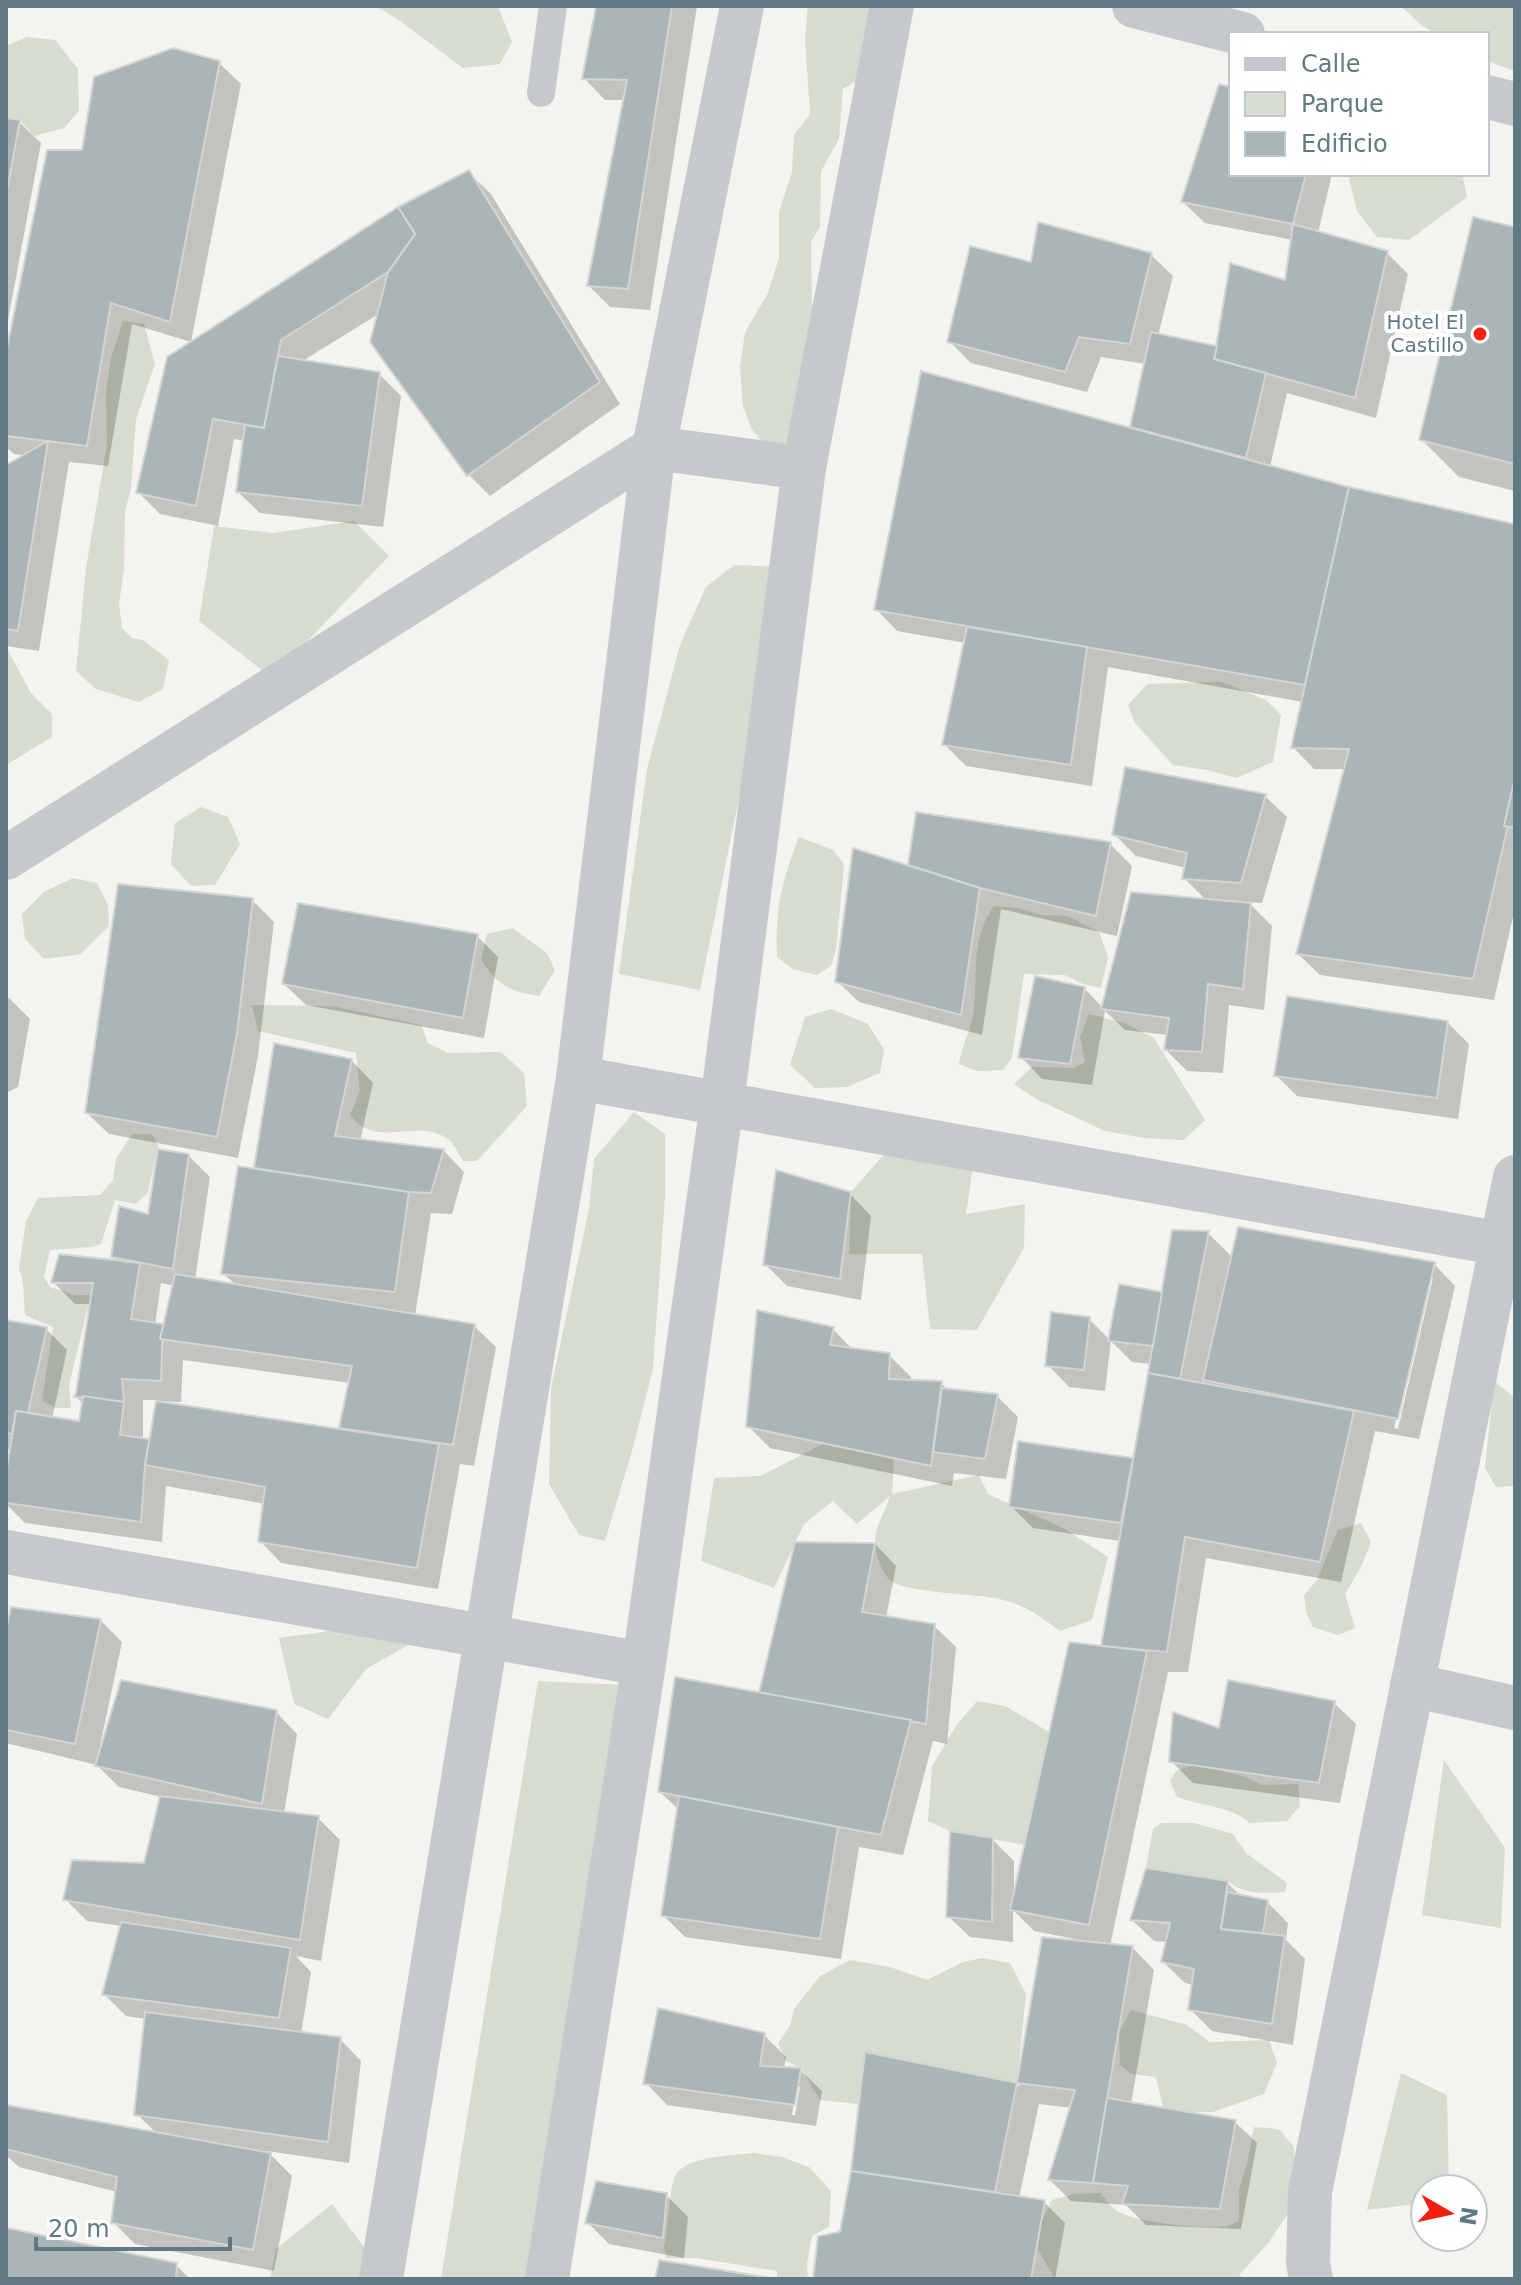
<svg xmlns="http://www.w3.org/2000/svg" width="1521" height="2285" font-family="'DejaVu Sans',sans-serif">
<style>
.green{fill:#d6dccf}
.shadow{fill:#0003;fill-rule:evenodd}
.building{fill:#a9b5b7;stroke:#d5d4d2;stroke-width:2}
.lines{fill:none;stroke-linecap:round;stroke-linejoin:round}
.service{stroke:#c5c9cb;stroke-width:28}
.minor{stroke:#c5c9cb;stroke-width:44}
.poi-dot{fill:#f4200f;stroke:#fff;stroke-width:3}
.labels{text-anchor:middle;stroke-width:8;stroke-linejoin:round;paint-order:stroke}
.poi-label{font-size:20px;fill:#607983;stroke:#fff;text-anchor:end}
</style>
<rect width="100%" height="100%" fill="#f4f3ef"/>
<g class="green">
<path d="M375 6H498L512 42 500 64 463 68 396 18Z"/>
<path d="M808 6H873L897 57 843 89 839 139 821 171 820 227 811 242 812 303 835 375 802 427 774 454 752 430 743 406 740 367 745 332 768 293 779 258V212L792 172 794 135 810 114 805 38Z"/>
<path d="M1401 6H1515V71L1487 61V34H1437L1421 25Z"/>
<path d="M27 37 55 40 78 69 79 111 64 128 34 136 20 120 6 118V46Z"/>
<path d="M1351 174H1462L1467 197 1409 240 1377 237 1357 211 1349 179Z"/>
<path d="M123 321 144 324 155 364 136 419 131 488 125 512 124 568 119 605 122 628 132 638 143 640 169 660 163 689 139 702 96 689 76 671 86 568 107 445 106 392 111 358Z"/>
<path d="M354 521 389 556 272 678 199 621 214 526 273 533Z"/>
<path d="M734 565 786 567 700 990 619 974 647 769 680 645 706 587Z"/>
<path d="M6 647 31 693 52 714V737L6 765Z"/>
<path d="M1222 682 1266 700 1281 715 1273 762 1236 778 1207 770 1173 765 1135 723 1128 705 1147 684Z"/>
<path d="M201 807 228 817 240 844 215 885 191 886 171 864 175 823Z"/>
<path d="M799 837 833 850 844 864 836 950 831 966 817 975 793 969 777 957C775 906 781 884 799 837Z"/>
<path d="M73 878 97 883 108 905 109 926 81 954 44 959 25 939 22 914 44 892Z"/>
<path d="M994 906 1018 908 1042 915 1068 916 1099 932 1108 957 1101 988 1083 984 1065 975 1024 974 1012 1058 1003 1070 977 1071 959 1064C962 1045 972 1028 974 1009 978 971 970 940 994 906Z"/>
<path d="M512 928 547 953 555 970 539 996C511 992 497 985 481 960L487 934Z"/>
<path d="M252 1005 332 1006 421 1025 428 1043 448 1053 501 1052 524 1073 527 1106 477 1161H463C459 1154 455 1145 449 1140 418 1116 376 1151 350 1115L360 1091 356 1053 258 1031Z"/>
<path d="M831 1009 868 1024 884 1050 880 1073 847 1087 815 1088 790 1065 805 1017Z"/>
<path d="M1089 1014 1124 1023 1154 1038 1205 1120 1184 1140 1144 1138 1105 1131 1036 1099 1014 1084 1032 1067 1074 1068 1085 1062 1080 1037Z"/>
<path d="M634 1112 665 1134V1197L653 1369 632 1451 605 1541 579 1535 549 1484 551 1388 589 1209 594 1159Z"/>
<path d="M132 1134H152L158 1145 148 1193 136 1204 115 1200 101 1244 91 1247 50 1250 44 1277 50 1287 75 1295H91L69 1385 71 1408H56L42 1401 53 1327 25 1315 23 1283 19 1268 26 1221 38 1198 100 1195 113 1180 116 1159Z"/>
<path d="M901 1135 974 1159 966 1214 1025 1204 1024 1248 977 1330 930 1329 922 1254H849L851 1192Z"/>
<path d="M1494 1381 1515 1398V1486L1496 1487 1485 1468Z"/>
<path d="M825 1443 894 1458 892 1494 979 1475 988 1494 1063 1528 1108 1557 1092 1620 1060 1631C1039 1615 1020 1602 994 1598 973 1594 905 1592 891 1581 881 1573 876 1555 875 1542 875 1525 886 1511 890 1496L857 1524 833 1501 804 1524 774 1588 701 1561 714 1478 760 1476Z"/>
<path d="M1361 1523 1371 1542 1361 1567 1345 1594 1355 1628 1338 1635 1313 1627 1306 1612 1304 1595 1317 1580 1338 1530Z"/>
<path d="M422 1618 415 1641 366 1669 328 1719 294 1704 279 1638Z"/>
<path d="M538 1681 626 1685 529 2279H441Z"/>
<path d="M977 1701 1005 1706 1049 1732 1025 1845 950 1831 928 1821 932 1766 956 1726Z"/>
<path d="M1444 1760 1505 1848 1501 1928 1422 1915Z"/>
<path d="M1195 1765 1243 1776 1262 1785 1298 1784 1300 1806 1287 1821 1250 1823C1230 1806 1201 1806 1177 1797L1170 1781 1177 1770Z"/>
<path d="M1161 1823H1194L1233 1834 1246 1853 1287 1883 1285 1892C1265 1893 1244 1895 1228 1881L1146 1868 1153 1829Z"/>
<path d="M982 1958 1010 1963 1026 1994 1017 2083 865 2053 858 2104 820 2100 801 2068 786 2061 778 2043 790 2026 794 2009 820 1976 850 1960 890 1967 927 1980 963 1962Z"/>
<path d="M1131 2010 1187 2025 1210 2042 1269 2040 1277 2063 1264 2094 1213 2112H1184L1163 2107 1156 2077 1131 2074 1120 2065 1119 2032Z"/>
<path d="M1401 2073 1447 2095 1449 2189H1425V2203L1367 2210Z"/>
<path d="M1254 2127 1279 2129 1294 2147 1297 2200 1269 2242 1239 2275 1246 2279H1055L1037 2248 1040 2224 1052 2200 1075 2194 1101 2193C1107 2202 1113 2210 1123 2214 1145 2223 1198 2228 1222 2227 1227 2226 1234 2223 1239 2221V2189L1247 2164Z"/>
<path d="M754 2153 782 2157 809 2167 831 2191 829 2227 812 2236 807 2264 808 2279H777V2271L696 2258H666L664 2247C668 2230 669 2189 675 2176 685 2156 734 2155 754 2153Z"/>
<path d="M332 2204 380 2269 378 2279H270L276 2249Z"/>
</g>
<g class="shadow">
<path d="M598 6H697L650 310 610 307 589 286 625 100H605L584 78Z"/>
<path d="M219 63 241 84 191 342 132 324 108 466 69 462 39 651 6 646V467L26 456 14 454 6 447V363L84 152Z"/>
<path d="M1231 89V174H1332L1318 233 1387 253 1408 274 1376 418 1287 393 1270 467 1349 489 1515 526V908L1494 1000 1320 975 1298 954 1346 769H1314L1293 747 1303 702 1108 667 1092 786 966 766 944 744 966 643 897 631 876 609 1132 430 1146 364 1101 357 1087 392 971 363 950 342 1032 265 1151 255 1173 276 1158 336 1218 348 1286 282 1293 240 1205 223 1183 202Z"/>
<path d="M6 120 19 122 41 143 6 331Z"/>
<path d="M469 173 491 194 620 404 490 496 468 474 380 313 301 362 379 374 401 396 383 527 260 513 238 492 245 441 234 439 218 526 160 514 139 493 168 359Z"/>
<path d="M1515 230V491L1459 477 1421 439Z"/>
<path d="M1265 796 1287 817 1262 903 1248 902 1272 926 1264 1010 1229 1005 1223 1073 1187 1071 1166 1050 1168 1035 1125 1030 1105 1011 1092 1085 1042 1079 1021 1057 1084 988 1103 1008 1207 901 1184 878 1186 868 1136 856 1114 834Z"/>
<path d="M918 815 1110 844 1132 866 1117 936 1001 909 982 1035 859 1002 837 981 910 868Z"/>
<path d="M252 900 274 922 258 1056 238 1158 109 1134 87 1113Z"/>
<path d="M477 936 498 957 484 1038 306 1005 284 984Z"/>
<path d="M9 998 30 1019 18 1087 6 1093V999Z"/>
<path d="M1447 1022 1469 1044 1458 1119 1297 1096 1276 1075Z"/>
<path d="M275 1045 352 1061 373 1083 360 1141 443 1150 464 1172 452 1214 431 1213 415 1316 474 1326 496 1347 474 1466 460 1464 438 1589 281 1563 260 1541 265 1504 166 1486 162 1542 25 1523 6 1504 12 1450 6 1449V1322L46 1329 67 1350 52 1419 81 1424 84 1405 76 1397 92 1304H75L54 1283 119 1262 113 1256 150 1216 188 1155 210 1177 195 1280 237 1286 223 1273 256 1170ZM161 1283 175 1286 165 1327 155 1325ZM183 1360 350 1383 340 1430 160 1404V1401L181 1402ZM143 1400H158L152 1441 143 1440Z"/>
<path d="M850 1194 871 1216 861 1300 787 1286 765 1264Z"/>
<path d="M1208 1233 1233 1258 1434 1264 1455 1286 1419 1439 1375 1431 1341 1582 1206 1558 1188 1672H1168L1110 1946 1133 1948 1154 1970 1131 2104 1235 2122 1257 2143 1241 2229 1146 2225 1126 2205 1071 2201 1050 2180 1072 2108 1039 2104 1019 2198 1044 2202 1065 2223 1055 2279H815L842 2234 853 2171 867 2055 1019 2086 1043 1939 1075 1942V1939L1034 1931 1013 1910V1942L970 1937 948 1916 992 1839 1014 1861V1894L1102 1648 1120 1541 1033 1528 1011 1506 1020 1444 1134 1461 1151 1364 1132 1362 1111 1341 1105 1391 1069 1387 1048 1365 1089 1319 1110 1340 1164 1294ZM1429 1278H1433L1398 1429 1394 1428Z"/>
<path d="M833 1329 853 1350 889 1355 911 1377V1382L941 1383 949 1391 997 1396 1018 1417 1006 1479 954 1473 952 1486 770 1448 748 1426Z"/>
<path d="M875 1544 896 1566 886 1618 934 1626 956 1647 947 1744 933 1741 903 1855 859 1847 841 1959 685 1937 663 1915 679 1810 660 1792 761 1695Z"/>
<path d="M100 1620 122 1642 100 1746 276 1712 297 1734 284 1814 318 1818 340 1840 321 1961 296 1956 311 1972 301 2034 340 2039 361 2061 349 2163 267 2151 292 2176 274 2271 135 2244 113 2222 117 2192 19 2167 6 2155V2107L157 2134 137 2114 147 2019 126 2016 105 1995 121 1926 87 1921 65 1899 145 1865 162 1797 119 1787 97 1765 6 1743V1639Z"/>
<path d="M1334 1703 1356 1724 1340 1803 1193 1783 1171 1761 1221 1730Z"/>
<path d="M1227 1883 1242 1897 1267 1902 1288 1923 1286 1940 1305 1959 1293 2045 1212 2031 1190 2009 1194 1985 1185 1983 1163 1962 1168 1942 1154 1941 1132 1920Z"/>
<path d="M764 2035 786 2057 784 2069 800 2070 822 2091 816 2126 667 2105 646 2083ZM796 2087H800L795 2115H792Z"/>
<path d="M666 2195 688 2217 684 2258 609 2244 588 2223Z"/>
<path d="M9 2230 176 2265 190 2279H6Z"/>
<path d="M660 2263 763 2279H657Z"/>
</g>
<g class="building">
<path d="M596 6H672L628 289 587 286 627 80 582 79Z"/>
<path d="M173 48 220 61 170 322 111 303 87 446 6 436V353L47 150H82L94 77Z"/>
<path d="M1219 84 1231 87V174H1306L1293 224 1181 202Z"/>
<path d="M6 118 20 120 6 196Z"/>
<path d="M469 170 600 382 467 476 370 342 388 272 415 234 398 207Z"/>
<path d="M398 207 415 234 388 272 281 340 264 428 213 419 196 506 136 493 167 357Z"/>
<path d="M1473 217 1515 227V464L1419 440Z"/>
<path d="M1038 222 1152 253 1130 344 1079 337 1065 372 947 342 970 246 1031 262Z"/>
<path d="M1293 224 1388 251 1355 398 1214 359 1230 263 1285 280Z"/>
<path d="M1151 332 1217 346 1214 359 1266 373 1246 458 1130 427Z"/>
<path d="M278 356 380 372 362 506 236 492 245 425 264 428Z"/>
<path d="M921 371 1349 487 1305 685 874 610Z"/>
<path d="M48 441 18 631 6 629V465Z"/>
<path d="M1349 487 1515 524V794L1473 979 1296 954 1349 749 1291 748Z"/>
<path d="M967 627 1087 647 1071 765 942 745Z"/>
<path d="M1125 767 1266 794 1241 883 1182 879 1187 853 1112 835Z"/>
<path d="M1515 777V828L1504 826Z"/>
<path d="M916 812 1111 842 1096 916 980 888 908 865Z"/>
<path d="M853 848 980 888 961 1015 835 982Z"/>
<path d="M118 884 253 898 237 1033 217 1137 85 1113Z"/>
<path d="M1131 892 1251 903 1243 989 1208 984 1202 1052 1164 1050 1169 1018 1101 1009Z"/>
<path d="M298 903 478 934 463 1018 282 984Z"/>
<path d="M1035 976 1085 987 1070 1064 1018 1058Z"/>
<path d="M1287 996 1448 1021 1437 1098 1274 1076Z"/>
<path d="M274 1043 352 1059 335 1136 444 1149 431 1193 409 1192 254 1168Z"/>
<path d="M158 1149 189 1154 173 1269 111 1257 119 1206 148 1214Z"/>
<path d="M238 1166 409 1192 395 1292 221 1274Z"/>
<path d="M776 1170 851 1192 840 1279 763 1265Z"/>
<path d="M1238 1227 1435 1262 1398 1419 1203 1380Z"/>
<path d="M1172 1230 1209 1231 1180 1379 1148 1373Z"/>
<path d="M59 1254 140 1263 131 1319 163 1324 161 1381 122 1379 124 1402 74 1397 76 1393 93 1283H51Z"/>
<path d="M175 1274 475 1324 453 1445 339 1428 352 1366 160 1339Z"/>
<path d="M1119 1284 1162 1292 1153 1346 1108 1341Z"/>
<path d="M757 1310 834 1327 830 1345 890 1353 889 1379 942 1381 931 1466 746 1427Z"/>
<path d="M1051 1312 1090 1317 1084 1370 1045 1366Z"/>
<path d="M6 1320 47 1327 28 1413 16 1411 12 1434 6 1433Z"/>
<path d="M1148 1373 1354 1411 1320 1562 1185 1537 1167 1652 1101 1646Z"/>
<path d="M942 1388 998 1394 985 1459 933 1452Z"/>
<path d="M83 1396 124 1402 120 1435 150 1439 145 1465 141 1522 6 1503V1474L16 1411 79 1421Z"/>
<path d="M156 1401 439 1444 417 1568 258 1542 265 1487 145 1465Z"/>
<path d="M1018 1441 1133 1458 1121 1523 1009 1507Z"/>
<path d="M795 1542 875 1543 862 1612 935 1624 926 1724 759 1693Z"/>
<path d="M11 1607 101 1619 75 1744 6 1730V1630Z"/>
<path d="M1069 1642 1147 1651 1089 1925 1010 1910Z"/>
<path d="M675 1677 911 1720 881 1835 658 1792Z"/>
<path d="M121 1680 277 1710 262 1804 95 1766Z"/>
<path d="M1228 1680 1335 1701 1319 1783 1169 1762 1173 1712 1219 1728Z"/>
<path d="M160 1796 319 1816 300 1940 63 1900 72 1860 144 1863Z"/>
<path d="M679 1796 838 1827 820 1939 661 1916Z"/>
<path d="M950 1831 993 1838 992 1922 946 1917Z"/>
<path d="M1146 1868 1228 1881 1221 1929 1285 1936 1272 2024 1188 2010 1194 1969 1161 1962 1170 1923 1130 1920Z"/>
<path d="M1227 1892 1268 1900 1263 1933 1221 1929Z"/>
<path d="M121 1922 291 1948 279 2018 102 1995Z"/>
<path d="M1042 1937 1133 1946 1093 2183 1048 2180 1075 2090 1017 2083Z"/>
<path d="M658 2008 765 2033 760 2066 801 2068 795 2105 643 2084Z"/>
<path d="M145 2012 341 2037 328 2142 134 2115Z"/>
<path d="M865 2052 1017 2083 995 2192 851 2171Z"/>
<path d="M1107 2098 1236 2120 1220 2209 1122 2204 1128 2186 1093 2183Z"/>
<path d="M6 2105 271 2153 253 2250 111 2223 117 2177 6 2149Z"/>
<path d="M851 2171 1045 2200 1031 2279H813L818 2236 840 2232Z"/>
<path d="M596 2181 667 2193 663 2238 585 2223Z"/>
<path d="M7 2228 177 2263 176 2279H6Z"/>
<path d="M659 2260 771 2278 655 2279Z"/>
</g>
<g class="lines">
<path class="service" d="M541 93 553 6"/>
<g class="minor">
<path d="M1134 6 1243 34"/>
<path d="M1487 97 1515 104"/>
<path d="M6 858 654 448 804 468"/>
<path d="M578 1078 1502 1244"/>
<path d="M6 1552 644 1664"/>
<path d="M1412 1685 1515 1708"/>
<path d="M381 2279 578 1078 654 448 742 6"/>
<path d="M547 2279 644 1664 722 1103 804 468 892 6"/>
<path d="M1311 2279 1308 2263 1310 2192 1515 1177"/>
</g>
</g>
<circle class="poi-dot" cx="1480" cy="334" r="8"/>
<g class="labels">
<g class="poi-label">
<text x="1464" y="329">Hotel El<tspan x="1464" dy="23">Castillo</tspan></text>
</g>
</g>
<rect width="1521" height="2285" fill="none" stroke="#607983" stroke-width="16"/>
<rect x="1229" y="32" width="260" height="144" fill="#ffffff" stroke="#bfc9cd" stroke-width="2"/>
<rect x="1245" y="58" width="40" height="12" fill="#c5c9cb" stroke="#bfc9cd" stroke-width="2"/>
<text x="1301" y="72" font-size="24" fill="#607983">Calle</text>
<rect x="1245" y="92" width="40" height="24" fill="#d6dccf" stroke="#bfc9cd" stroke-width="2"/>
<text x="1301" y="112" font-size="24" fill="#607983">Parque</text>
<rect x="1245" y="132" width="40" height="24" fill="#a9b5b7" stroke="#bfc9cd" stroke-width="2"/>
<text x="1301" y="152" font-size="24" fill="#607983">Edificio</text>
<g transform="translate(1449 2213) rotate(99)"><circle r="38" fill="#ffffff" stroke="#bfc9cd" stroke-width="2"/>
<path d="M0-6L14 30L0 20L-14 30Z" fill="#f4200f"/>
<text y="-12" font-size="22" font-weight="bold" text-anchor="middle" fill="#607983">N</text>
</g>
<path d="M36 2237v12h194v-12" fill="none" stroke="#607983" stroke-width="4"/>
<text x="48" y="2237" font-size="24" fill="#607983" stroke="#ffffff" stroke-width="6" paint-order="stroke">20 m</text>
</svg>
